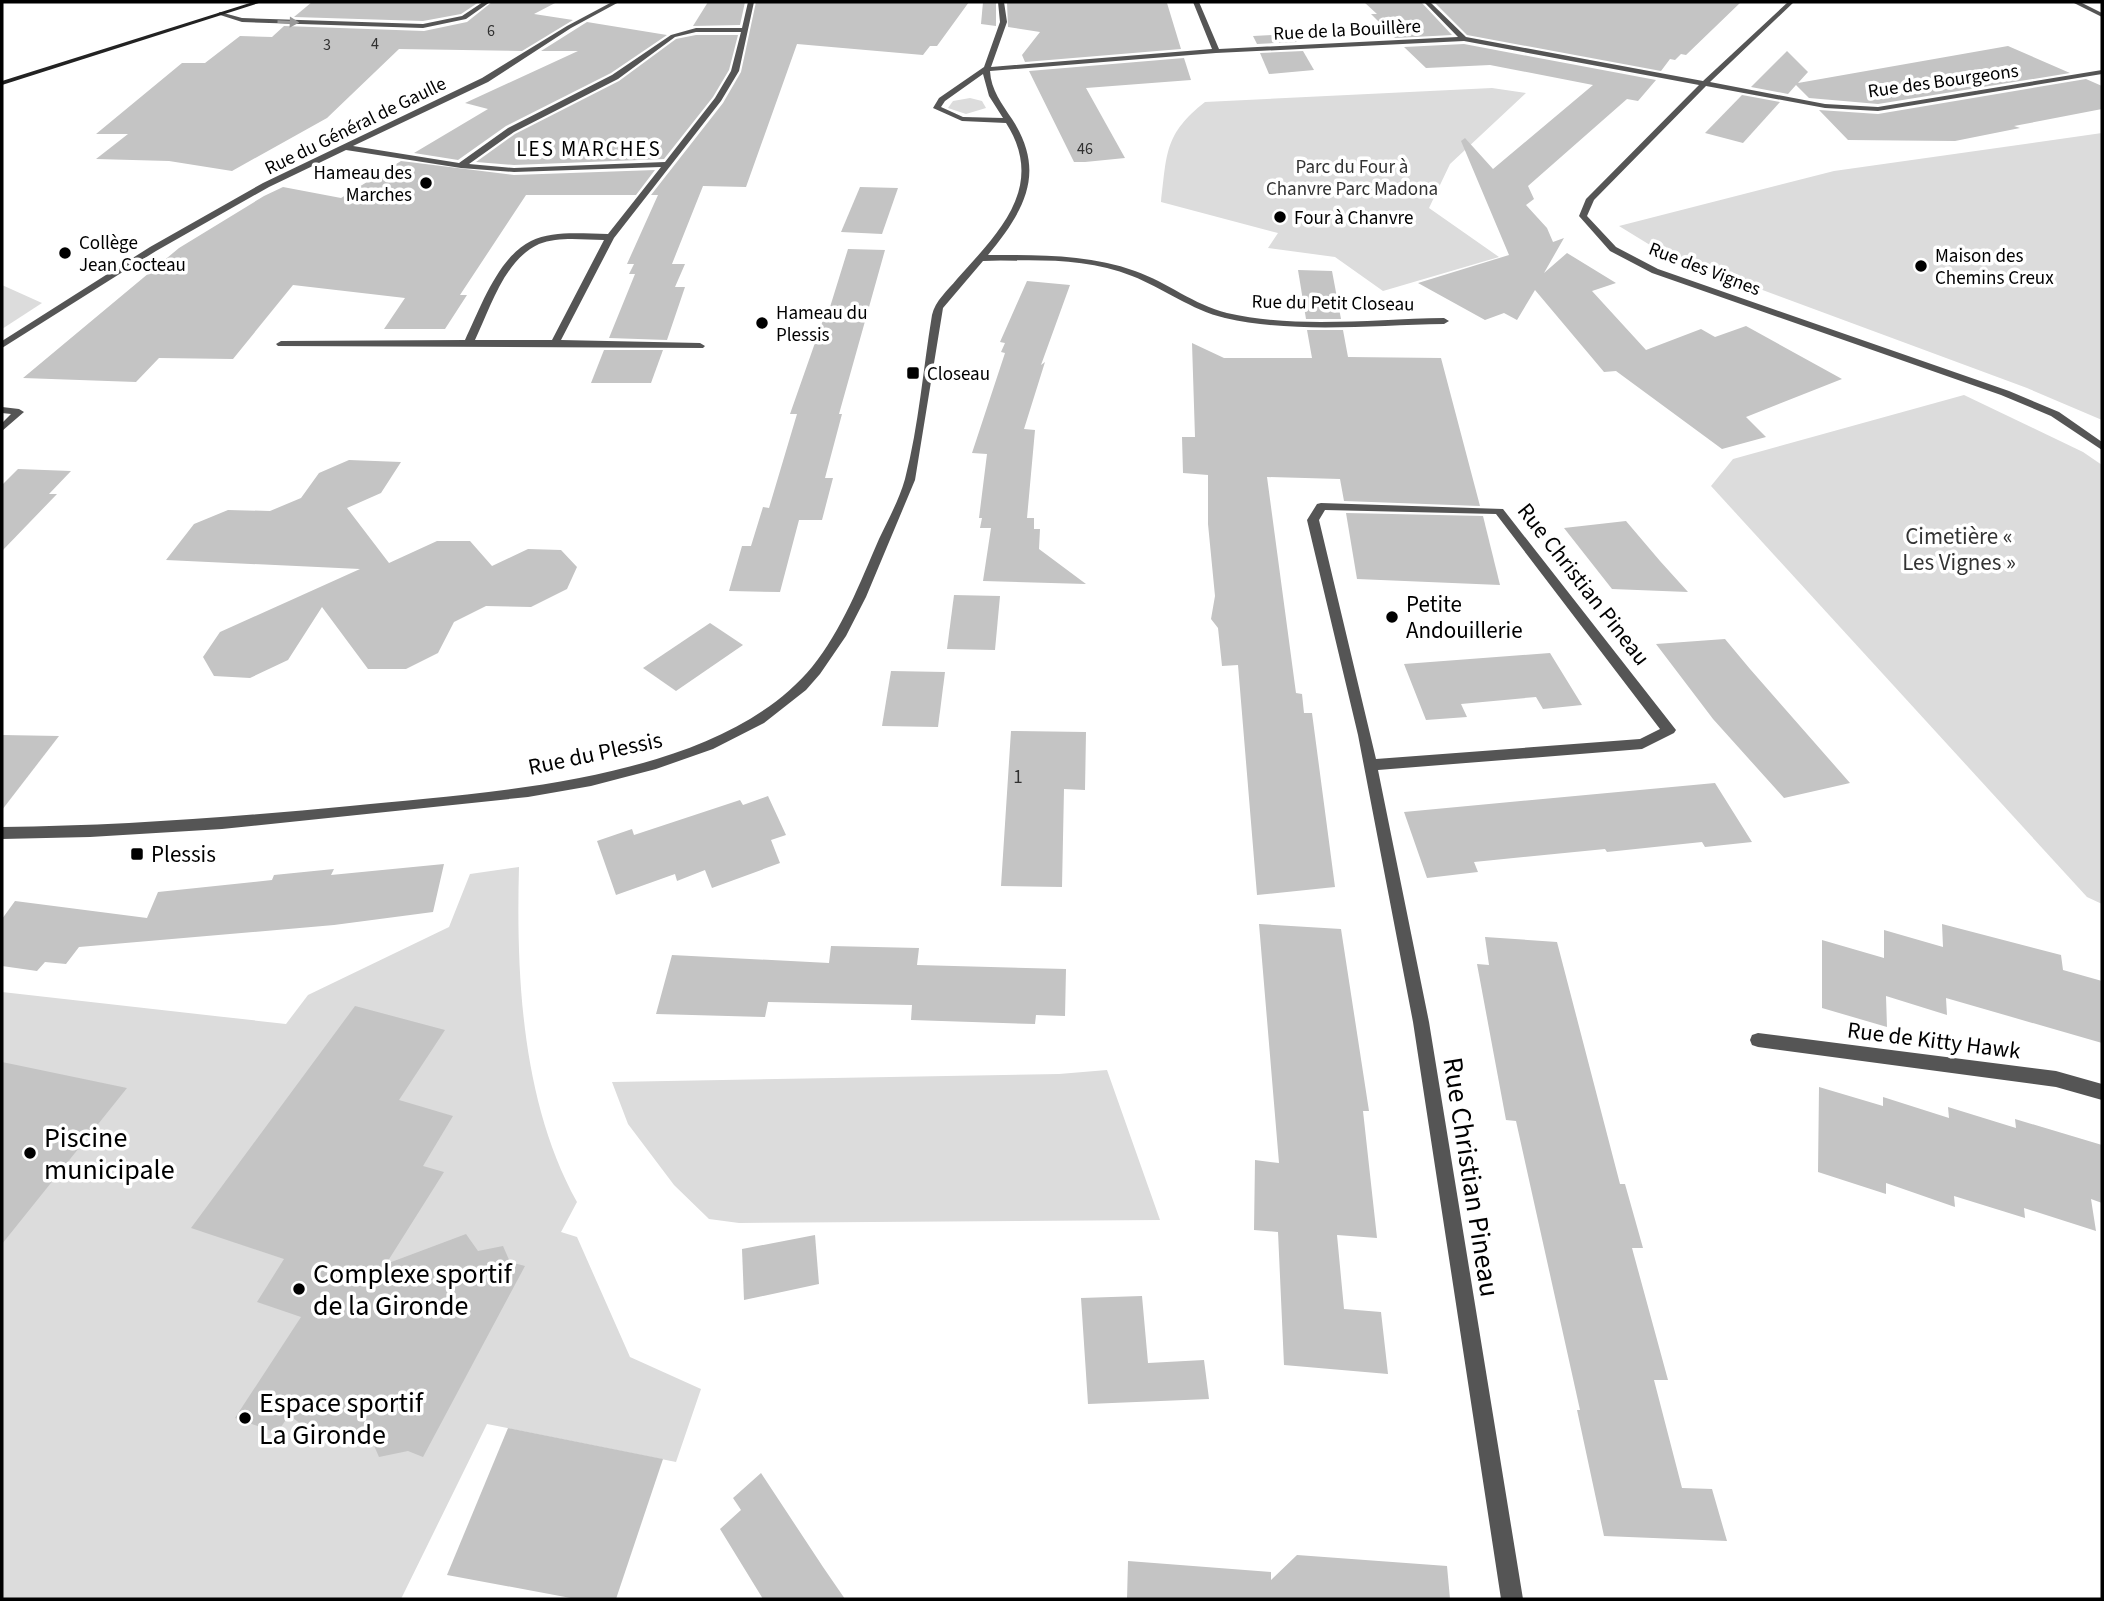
<svg xmlns="http://www.w3.org/2000/svg" width="2104" height="1601" font-family="'Source Sans 3',sans-serif">
<style>
.green{fill:#dcdcdc}
.building{fill:#c4c4c4}
.lines{fill:none;stroke-linecap:round;stroke-linejoin:round}
.street{fill:#555;fill-rule:evenodd}
.secondary{fill:#222;fill-rule:evenodd}
.oneway{fill:#999}
.poi-dot{fill:#000;stroke:#fff;stroke-width:2.5}
.labels{text-anchor:middle;stroke-width:7;stroke-linejoin:round;paint-order:stroke}
.far-number-label{font-size:16px;fill:#313131}
.far-street-label{font-size:19px;fill:#000;stroke:#fff}
.far-park-label{font-size:19px;fill:#333;stroke:#fff}
.far-poi-label{font-size:19px;fill:#000;stroke:#fff;text-anchor:start}
.number-label{font-size:19px;fill:#313131}
.far-neighbourhood-label{font-size:21px;letter-spacing:2px;fill:#000;stroke:#fff}
.park-label{font-size:23px;fill:#333;stroke:#fff}
.street-label{font-size:23px;fill:#000;stroke:#fff}
.poi-label{font-size:23px;fill:#000;stroke:#fff;text-anchor:start}
.near-poi-label{font-size:28px;fill:#000;stroke:#fff;text-anchor:start}
.near-street-label{font-size:28px;fill:#000;stroke:#fff}
</style>
<rect width="100%" height="100%" fill="#fff"/>
<g class="green">
<path d="M1492 88 1526 93 1450 164 1429 208 1499 257 1383 291 1335 257 1268 248 1278 233 1161 202C1167 154 1164 134 1205 102Z"/>
<path d="M970 98 982 101 986 108 966 114 948 108 953 101Z"/>
<path d="M2102 133V420L2027 388 1663 253 1619 226 1834 171Z"/>
<path d="M2 285 42 303 2 329Z"/>
<path d="M1964 395 2083 452 2102 465V904L2087 897 1711 486 1733 459Z"/>
<path d="M519 867C516 977 522 1103 577 1202L561 1232 577 1237 630 1357 701 1389 676 1462 487 1424 401 1599H2V992L286 1024 308 995 449 927 470 874Z"/>
<path d="M1107 1070 1160 1220 739 1223 709 1219 674 1185 628 1124 612 1082 1059 1074Z"/>
</g>
<g class="building">
<path d="M312 2H479L461 14 423 21 294 17Z"/>
<path d="M492 2H557L534 14 573 20 522 51 399 49 327 118 232 171 169 161 96 159 128 134H96L182 63H205L240 36 272 37 284 26 424 31 467 22Z"/>
<path d="M708 2H745L740 25 693 26Z"/>
<path d="M756 2H969L937 46H930L923 55 797 44 746 187 703 186 672 264H685L675 287H685L667 340 609 338 635 274H629L634 264H627L658 195H651L723 103 741 72Z"/>
<path d="M983 2H996V26L981 24Z"/>
<path d="M1007 2 1167 3 1181 49 1025 62 1022 55 1040 32 1008 27Z"/>
<path d="M1364 2H1421L1452 35 1395 38 1371 14H1377Z"/>
<path d="M1434 2H1741L1686 55 1681 54 1675 60 1670 59 1661 71 1467 35Z"/>
<path d="M587 22 667 35 611 73 506 126 458 160 414 153 488 109 465 103 578 51H541Z"/>
<path d="M1293 34 1297 42 1257 44 1253 36Z"/>
<path d="M696 35H738L729 70 713 97 664 159 514 165 476 162 515 134 619 81 676 39Z"/>
<path d="M1464 44 1656 80 1638 101 1627 99 1528 186 1534 199 1526 205 1547 228 1553 242 1564 238 1544 273 1567 253 1616 283 1592 291 1646 350 1701 329 1715 337 1746 326 1842 379 1746 417 1766 437 1722 449 1616 371 1604 372 1535 290 1517 320 1504 313 1485 320 1418 283 1509 255 1461 141 1465 138 1493 169 1593 85 1490 65 1426 68 1404 47Z"/>
<path d="M2008 46 2070 73 1878 104 1809 98 1796 85 1788 94 1751 87 1787 51 1808 72 1798 83Z"/>
<path d="M1303 51 1314 70 1269 74 1260 53Z"/>
<path d="M1184 58 1191 80 1086 88 1125 158 1085 162H1074L1029 71Z"/>
<path d="M2086 79 2102 86V109L2014 126 2020 128 1955 141 1848 140 1819 110 1878 114Z"/>
<path d="M1742 95 1780 102 1743 143 1705 133Z"/>
<path d="M401 161 514 175 655 170 636 195H526L460 295H467L445 329H384L405 298 293 285 233 359 159 358 136 382 23 378 179 248 264 196 283 187 341 198Z"/>
<path d="M860 187 898 188 882 234 841 232Z"/>
<path d="M848 249 885 250 839 414H842L825 478H833L822 520H799L780 592 729 591 742 546H751L763 507 769 508 797 414H790L823 320H826Z"/>
<path d="M1298 270 1332 271 1341 319H1306Z"/>
<path d="M1027 281 1070 285 1041 365 1045 362 1024 429 1035 430 1027 518H1034V529H1040L1039 549 1086 584 983 581 991 528H980L982 518H979L987 454 972 453 1005 353 1001 352 1005 343 1000 342Z"/>
<path d="M1307 330H1343L1348 357 1441 358 1480 506 1344 501 1340 479 1267 477 1296 693 1302 694 1304 713H1312L1335 887 1257 895 1238 665 1222 666 1218 628 1211 619 1215 596 1208 524V475L1183 473 1182 437H1195L1192 343 1224 358H1312Z"/>
<path d="M604 350H663L651 383H591Z"/>
<path d="M349 460 401 462 381 493 347 508 389 563 437 541H470L492 566 528 549 561 550 577 567 567 589 531 607 486 606 454 622 438 653 406 669H368L322 607 288 660 250 678 214 676 203 657 220 632 360 569 166 560 194 524 228 510 270 511 301 498 319 473Z"/>
<path d="M18 469 71 471 49 494H57L2 551V485Z"/>
<path d="M1346 513 1483 516 1500 585 1357 579Z"/>
<path d="M1626 521 1660 561 1688 592 1612 589 1564 528Z"/>
<path d="M954 595 1000 596 995 650 947 649Z"/>
<path d="M710 623 743 645 676 691 643 668Z"/>
<path d="M1725 639 1750 669 1850 783 1784 798 1713 719 1656 644Z"/>
<path d="M1550 653 1582 705 1543 709 1536 697 1461 704 1467 717 1426 720 1404 664Z"/>
<path d="M891 671 945 672 938 727 882 726Z"/>
<path d="M1011 731 1086 732 1085 790 1064 789 1062 887 1001 886Z"/>
<path d="M2 735 59 736 2 810Z"/>
<path d="M1715 783 1752 842 1705 847 1702 842 1607 852 1605 849 1474 862 1478 872 1427 878 1404 812Z"/>
<path d="M768 796 786 835 771 840 780 863 712 888 705 870 677 881 675 874 616 895 597 841 632 829 634 835 740 800 743 805Z"/>
<path d="M444 864 433 912 334 925 79 947 66 964 45 962 37 971 2 966V919L15 901 147 918 158 892 272 880 274 875 334 869 331 875Z"/>
<path d="M1259 924 1341 929 1369 1111H1363L1377 1238 1337 1235 1344 1309 1381 1312 1388 1374 1284 1365 1278 1232 1254 1230 1255 1160 1279 1163Z"/>
<path d="M1942 924 2061 955 2063 970 2102 981V1043L1946 998 1947 1015 1886 996 1887 1027 1822 1008V940L1884 958V930L1943 947Z"/>
<path d="M1485 937 1557 942 1620 1184H1625L1643 1248H1632L1668 1380H1654L1682 1488 1712 1489 1727 1541 1604 1536 1577 1410H1580L1516 1121 1506 1120 1477 964 1489 965Z"/>
<path d="M831 946 919 948 917 965 1066 969 1065 1016 1036 1015 1035 1024 911 1020 912 1005 768 1002 765 1017 656 1014 672 955 829 963Z"/>
<path d="M355 1006 445 1030 399 1100 453 1116 423 1166 444 1172 386 1264 466 1234 478 1251 503 1246 510 1262 525 1266 423 1457 408 1451 379 1457 372 1441 343 1442 335 1426 314 1434 289 1415 277 1433 235 1418 301 1317 257 1302 284 1259 191 1228Z"/>
<path d="M2 1062 127 1088 2 1244Z"/>
<path d="M1819 1087 1883 1106V1097L1949 1118 1948 1107 2016 1128 2015 1119 2102 1145V1203L2091 1199 2096 1231 2024 1208 2025 1218 1954 1196 1955 1207 1886 1183V1194L1818 1172Z"/>
<path d="M815 1235 819 1284 744 1300 742 1249Z"/>
<path d="M1142 1296 1148 1363 1204 1360 1209 1399 1088 1404 1081 1298Z"/>
<path d="M508 1428 663 1459 616 1599H576L447 1575Z"/>
<path d="M761 1473 823 1567 845 1599H763L720 1529 741 1510 733 1498Z"/>
<path d="M1297 1555 1447 1566 1450 1599H1127L1128 1561 1271 1572V1580Z"/>
</g>
<g class="lines">
<g class="street">
<path d="M483 2H490L466 19 423 28 242 22 217 14 220 12 242 18 423 24 462 16Z"/>
<path d="M612 2H619L571 28 488 82 353 146 459 163 508 128 612 75 671 35 696 28H742L748 2H754L739 71 721 101 614 238 561 340 700 343 705 346 703 348 278 346 276 344 281 341 465 340C480 309 498 257 531 241 554 230 583 234 608 234L661 167 514 172 461 168 346 150 269 187 156 251 2 348V341L150 247 263 183 482 78 567 26ZM696 32H741L731 71 715 98 665 162 514 168 469 164 514 132 618 79 675 37ZM572 239 604 240 552 340H475C490 309 504 260 539 244 549 240 561 239 572 239Z"/>
<path d="M998 2H1004L1007 22 991 67 1212 49 1193 2H1199L1219 49 1458 37 1424 2H1430L1466 37 1703 81 1788 2H1794L1710 82 1825 104 1878 107 2102 70V74L1878 111 1825 108 1706 86 1594 200 1587 216 1616 247 1658 269 2009 391 2059 412 2102 442V450L2051 416 2001 395 1652 273 1610 251 1579 216 1586 199 1699 85 1464 41 1216 53 990 71C991 90 1002 104 1012 119 1047 173 1024 211 988 255 1038 255 1088 254 1135 271 1167 282 1194 305 1227 313 1297 329 1373 319 1444 318L1449 321 1444 324C1372 325 1296 334 1225 318 1191 310 1163 288 1132 276 1085 257 1033 260 983 261L943 308 915 480 866 597 846 636 820 674 806 690 764 723 713 749 656 769 591 786 528 797 222 829 90 837 2 839V827C118 826 234 817 350 806 488 792 717 782 812 667 842 630 860 583 879 539 888 520 899 500 905 479 919 425 923 369 932 315 935 301 948 290 957 279 998 233 1047 187 1006 123L962 121 933 108 939 98 984 67 1000 22ZM983 74 989 96 1003 118 963 117 941 107 945 101Z"/>
<path d="M2072 2H2080L2102 13V17Z"/>
<path d="M2 407 19 409 24 412 2 431V423L11 414 2 413Z"/>
<path d="M1321 503 1503 509 1676 730 1674 733 1642 749 1378 770 1429 1022 1523 1599H1501L1413 1022 1358 735 1307 520 1317 504ZM1325 510 1496 514 1660 729 1640 739 1376 759 1319 520Z"/>
<path d="M1758 1033 2056 1071 2102 1084V1100L2056 1087 1758 1047 1752 1045 1750 1040 1752 1035Z"/>
</g>
<path class="secondary" d="M253 2H262L2 85V81Z"/>
</g>
<defs><path id="oneway-solid" d="M-6-.8H1V-3.2L6.5 0L1 3.2V.8H-6Z" transform="scale(1.75)"/></defs>
<use class="oneway" href="#oneway-solid" transform="translate(288 22) rotate(2)"/>
<g class="poi-dot">
<circle cx="426" cy="183" r="7"/>
<circle cx="1280" cy="217" r="7"/>
<circle cx="65" cy="253" r="7"/>
<circle cx="1921" cy="266" r="7"/>
<circle cx="762" cy="323" r="7"/>
<rect x="906" y="366" width="14" height="14" rx="3.5"/>
<circle cx="1392" cy="617" r="7"/>
<rect x="130" y="847" width="14" height="14" rx="3.5"/>
<circle cx="30" cy="1153" r="7"/>
<circle cx="299" cy="1289" r="7"/>
<circle cx="245" cy="1418" r="7"/>
</g>
<g class="labels">
<g class="far-number-label">
<text x="491" y="36">6</text>
<text x="375" y="49">4</text>
<text x="327" y="50">3</text>
<text x="1085" y="154">46</text>
</g>
<g class="far-street-label">
<text transform="translate(1347 29) rotate(-3)" y="7">Rue de la Bouillère</text>
<text transform="translate(1943 80) rotate(-8)" y="7">Rue des Bourgeons</text>
<text transform="translate(355 125) rotate(-26)" y="7">Rue du Général de Gaulle</text>
<text transform="translate(1705 268) rotate(21)" y="7">Rue des Vignes</text>
<text transform="translate(1333 302) rotate(1)" y="7">Rue du Petit Closeau</text>
</g>
<g class="far-park-label">
<text x="1352" y="173">Parc du Four à<tspan x="1352" dy="22">Chanvre Parc Madona</tspan></text>
</g>
<g class="far-poi-label">
<text x="412" y="179" text-anchor="end">Hameau des<tspan x="412" dy="22">Marches</tspan></text>
<text x="1294" y="224">Four à Chanvre</text>
<text x="79" y="249">Collège<tspan x="79" dy="22">Jean Cocteau</tspan></text>
<text x="1935" y="262">Maison des<tspan x="1935" dy="22">Chemins Creux</tspan></text>
<text x="776" y="319">Hameau du<tspan x="776" dy="22">Plessis</tspan></text>
<text x="927" y="380">Closeau</text>
</g>
<g class="number-label">
<text x="1018" y="783">1</text>
</g>
<g class="far-neighbourhood-label">
<text x="589" y="156">LES MARCHES</text>
</g>
<g class="park-label">
<text x="1959" y="544">Cimetière «<tspan x="1959" dy="26">Les Vignes »</tspan></text>
</g>
<g class="street-label">
<text transform="translate(1584 584) rotate(52)" y="8">Rue Christian Pineau</text>
<text transform="translate(595 753) rotate(-12)" y="8">Rue du Plessis</text>
<text transform="translate(1934 1040) rotate(7)" y="8">Rue de Kitty Hawk</text>
</g>
<g class="poi-label">
<text x="1406" y="612">Petite<tspan x="1406" dy="26">Andouillerie</tspan></text>
<text x="151" y="862">Plessis</text>
</g>
<g class="near-poi-label">
<text x="44" y="1147">Piscine<tspan x="44" dy="32">municipale</tspan></text>
<text x="313" y="1283">Complexe sportif<tspan x="313" dy="32">de la Gironde</tspan></text>
<text x="259" y="1412">Espace sportif<tspan x="259" dy="32">La Gironde</tspan></text>
</g>
<g class="near-street-label">
<text transform="translate(1472 1177) rotate(81)" y="10">Rue Christian Pineau</text>
</g>
</g>
<rect width="2104" height="1601" fill="none" stroke="#000000" stroke-width="7"/>
</svg>
